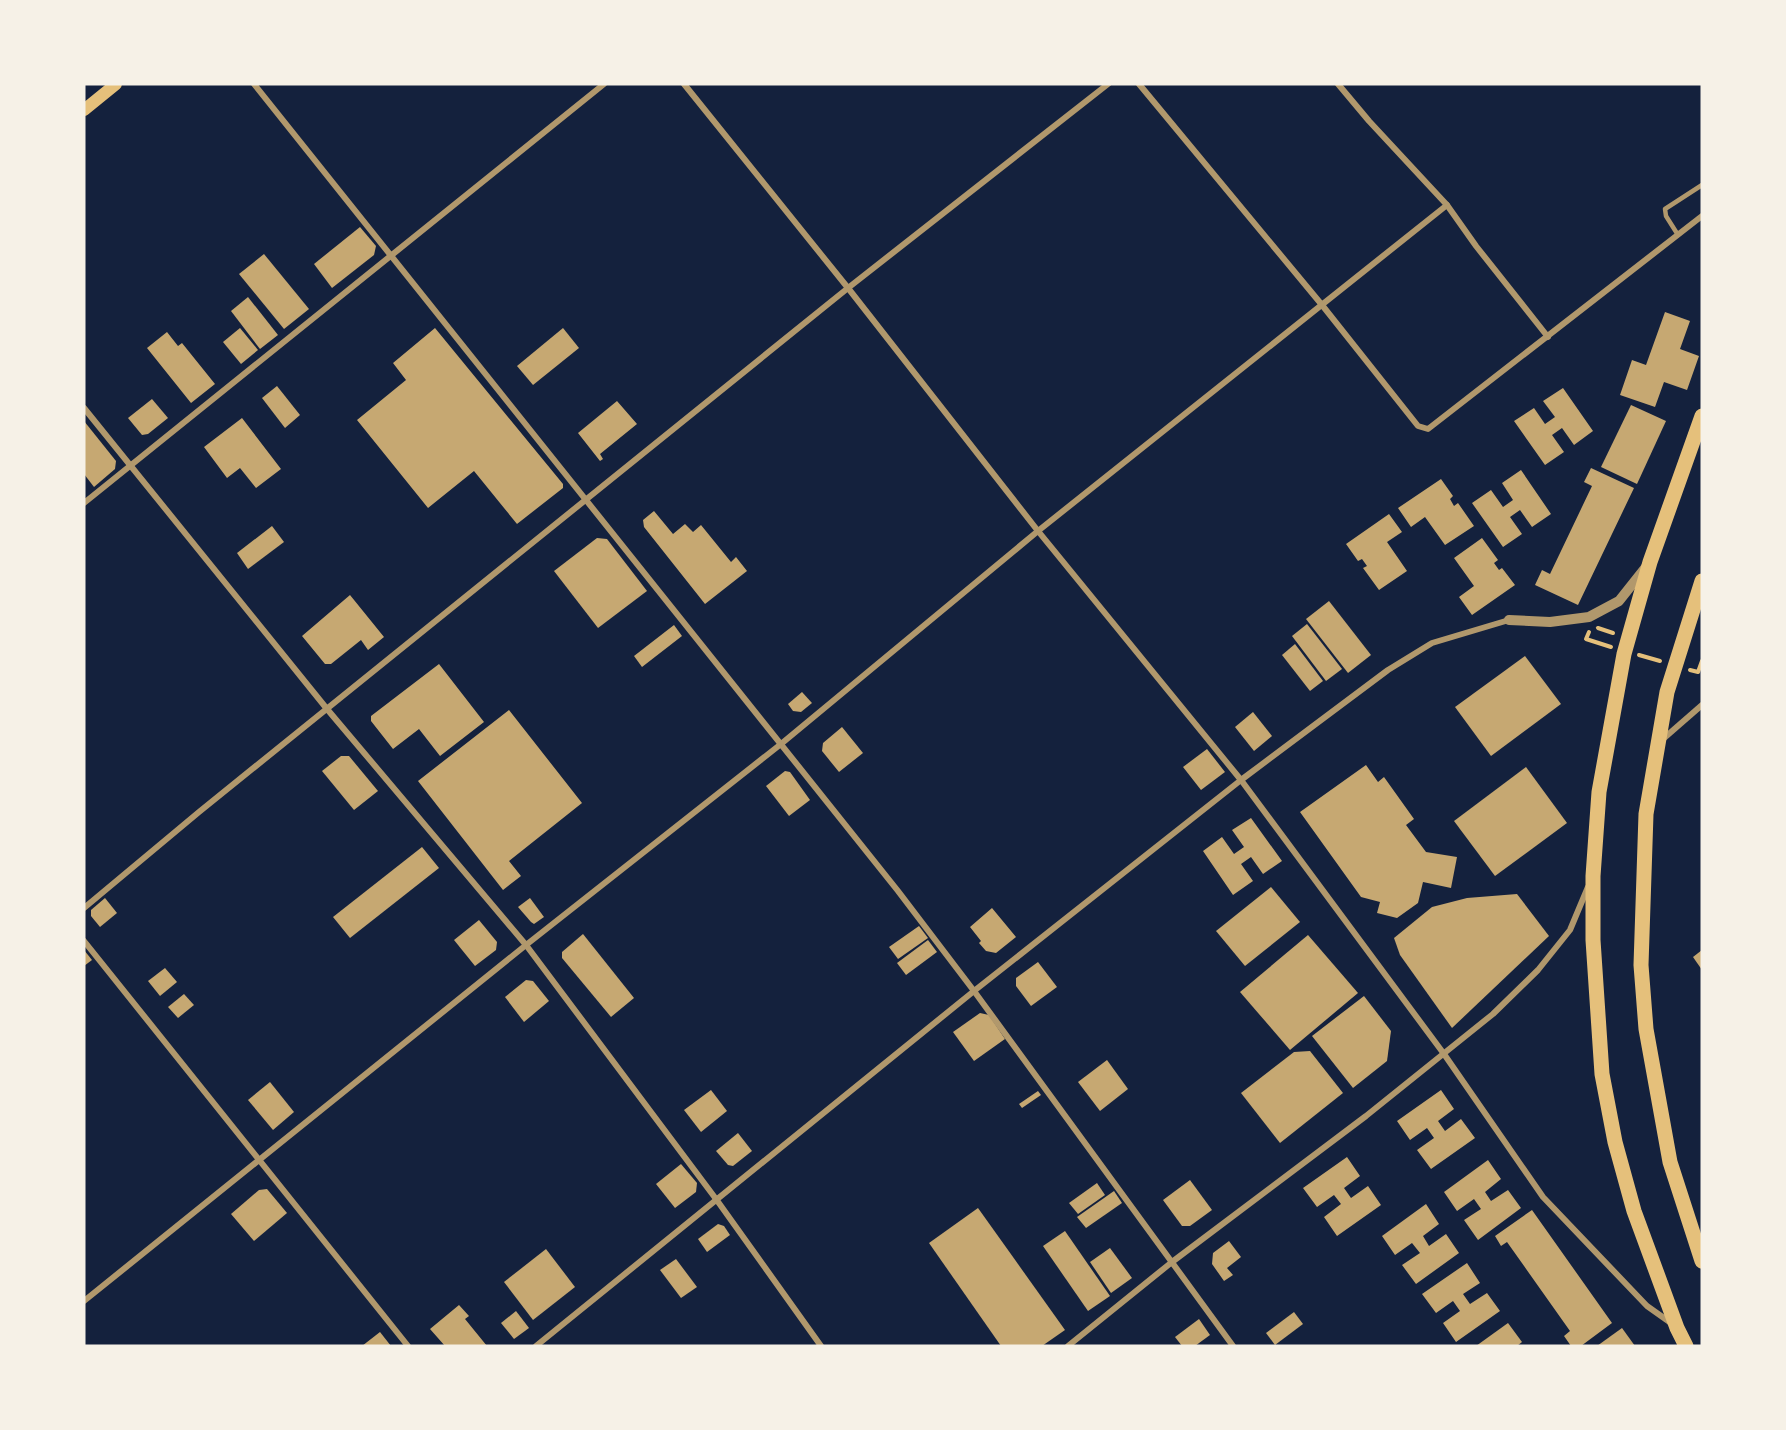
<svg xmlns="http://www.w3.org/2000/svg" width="1786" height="1430" font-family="Montserrat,sans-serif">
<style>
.building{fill:#c6a872}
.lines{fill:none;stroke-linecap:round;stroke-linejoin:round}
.path{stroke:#e5c07b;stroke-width:4}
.service{stroke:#b1986c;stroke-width:4.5}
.minor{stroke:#b1986c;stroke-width:6}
.tertiary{stroke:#b1986c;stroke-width:10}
.secondary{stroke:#e5c07b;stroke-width:12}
.primary{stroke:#e5c07b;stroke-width:15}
</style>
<rect width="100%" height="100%" fill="#14213d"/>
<g class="building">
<path d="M360 227 376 246 374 255 332 288 314 264Z"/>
<path d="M264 254 309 309 284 329 239 274Z"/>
<path d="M248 297 278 335 260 349 231 311Z"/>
<path d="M1665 312 1690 321 1680 349 1699 356 1687 390 1664 382 1655 407 1620 395 1632 360 1646 365Z"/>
<path d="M240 328 258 350 241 364 223 342Z"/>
<path d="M435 328 563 484V488L517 524 474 471 428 508 357 420 406 380 393 363Z"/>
<path d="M563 328 579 348 533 385 517 366Z"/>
<path d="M167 332 178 346 182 343 215 384 191 403 147 348Z"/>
<path d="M277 386 300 415 285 428 262 398Z"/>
<path d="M1563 388 1593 431 1574 445 1562 428 1552 435 1564 452 1545 465 1514 421 1534 408 1545 424 1555 417 1543 401Z"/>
<path d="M152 399 168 418 148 434 142 435 128 418Z"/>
<path d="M617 401 637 424 600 454 603 459 600 461 578 433Z"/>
<path d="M1631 405 1666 421 1637 484 1601 467Z"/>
<path d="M242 418 281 469 256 488 240 468 227 478 204 447Z"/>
<path d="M84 421 116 461 115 469 94 487 84 474Z"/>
<path d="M1591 468 1634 488 1578 605 1535 585 1542 570 1550 574 1592 486 1584 482Z"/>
<path d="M1521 470 1551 514 1532 527 1520 510 1510 517 1522 534 1503 547 1472 503 1491 490 1503 507 1513 500 1502 483Z"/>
<path d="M1441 479 1453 496 1450 499 1454 506 1458 503 1474 526 1445 545 1425 517 1411 527 1398 508Z"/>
<path d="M654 511 673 534 685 524 693 532 701 525 731 562 736 557 747 571 705 604 644 527 643 520Z"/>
<path d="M1389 514 1402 532 1387 542 1407 571 1379 590 1363 568 1367 566 1362 559 1358 561 1346 544Z"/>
<path d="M272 526 284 542 248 569 237 553Z"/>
<path d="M597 538 607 539 647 591 598 628 554 571Z"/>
<path d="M1482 538 1498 560 1494 563 1499 570 1502 568 1515 585 1472 615 1459 597 1474 586 1454 558Z"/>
<path d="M350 595 384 637 368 650 361 640 331 664H325L302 636Z"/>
<path d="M1329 601 1371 655 1348 673 1306 619Z"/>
<path d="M1307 624 1342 669 1326 681 1292 636Z"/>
<path d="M674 625 682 636 642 667 634 656Z"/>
<path d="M1295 644 1323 681 1310 691 1282 655Z"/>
<path d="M1525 656 1561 704 1491 756 1455 707Z"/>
<path d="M439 664 484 722 440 756 419 729 393 749 371 721V716Z"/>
<path d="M802 692 812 703 801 712 793 711 788 704Z"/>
<path d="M509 710 582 803 509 861 521 876 503 890 418 781Z"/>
<path d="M1253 712 1272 736 1254 751 1235 727Z"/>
<path d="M842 727 863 753 839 772 822 751 823 743Z"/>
<path d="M1207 749 1225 772 1201 790 1183 767Z"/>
<path d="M341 756H349L378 791 354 810 322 771Z"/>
<path d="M1366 765 1378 782 1384 777 1414 819 1406 825 1426 852 1457 857 1451 888 1423 882 1418 903 1397 918 1377 913 1380 902 1361 897 1300 812Z"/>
<path d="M1526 767 1567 823 1495 876 1454 821Z"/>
<path d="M785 771 790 772 810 800 789 816 766 786Z"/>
<path d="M1251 818 1282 861 1263 874 1251 857 1241 864 1253 881 1233 895 1203 851 1222 837 1234 854 1244 847 1232 830Z"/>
<path d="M422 847 439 868 350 938 333 917Z"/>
<path d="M1271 887 1300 922 1245 966 1216 931Z"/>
<path d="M1517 894 1549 936 1452 1028 1400 955 1394 938 1432 907 1467 898Z"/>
<path d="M105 898 117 913 100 927 91 916V910Z"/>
<path d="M530 898 544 917 534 924 531 922 518 907Z"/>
<path d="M992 908 1016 937 996 953 986 951 979 943 981 941 970 927Z"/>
<path d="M479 920 497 942 496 950 475 966 454 940Z"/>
<path d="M919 926 928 938 898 959 889 947Z"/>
<path d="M583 934 634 998 611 1017 562 958V952Z"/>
<path d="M1308 935 1358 993 1290 1050 1240 992Z"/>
<path d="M928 940 937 952 906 975 897 963Z"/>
<path d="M84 950 92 960 84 966Z"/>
<path d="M1702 950V970L1693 957Z"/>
<path d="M1038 962 1057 987 1031 1006 1016 986V978Z"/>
<path d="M165 968 177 982 160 996 148 981Z"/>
<path d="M526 980 533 981 549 1001 524 1022 505 997Z"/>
<path d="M184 994 194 1005 178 1018 168 1007Z"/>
<path d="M1364 996 1391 1031 1387 1061 1353 1088 1312 1036Z"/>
<path d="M980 1013 989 1015 1005 1039 974 1061 953 1032Z"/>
<path d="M1310 1051 1343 1093 1280 1143 1241 1093 1294 1052Z"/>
<path d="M1107 1060 1128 1089 1100 1111 1078 1082Z"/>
<path d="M270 1082 294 1112 273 1130 248 1100Z"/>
<path d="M711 1090 727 1111 701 1132 684 1110Z"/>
<path d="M1441 1090 1454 1109 1438 1121 1445 1131 1461 1119 1475 1138 1431 1169 1417 1150 1434 1138 1427 1128 1410 1140 1397 1121Z"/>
<path d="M1038 1091 1041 1095 1022 1108 1019 1104Z"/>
<path d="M738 1133 752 1151 733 1166 728 1165 716 1151Z"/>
<path d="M1347 1157 1360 1176 1344 1188 1351 1198 1368 1186 1381 1205 1337 1236 1324 1217 1341 1204 1334 1195 1317 1207 1303 1188Z"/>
<path d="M1488 1160 1501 1179 1485 1192 1491 1201 1508 1190 1521 1208 1478 1240 1464 1220 1481 1209 1474 1199 1457 1211 1444 1192Z"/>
<path d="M681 1164 697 1183 696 1192 675 1208 656 1184Z"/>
<path d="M1190 1180 1212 1210 1190 1226H1182L1163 1200Z"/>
<path d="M1097 1183 1105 1195 1078 1214 1069 1203Z"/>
<path d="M267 1189 287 1213 254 1241 231 1214 259 1190Z"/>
<path d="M1114 1191 1122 1203 1086 1228 1077 1217Z"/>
<path d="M1426 1204 1439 1224 1423 1236 1429 1246 1446 1234 1459 1253 1416 1284 1402 1265 1420 1253 1412 1243 1395 1255 1382 1236Z"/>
<path d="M978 1208 1065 1330 1042 1346H1001L929 1243Z"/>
<path d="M1532 1210 1612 1323 1581 1346H1571L1564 1336 1570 1331 1507 1242 1501 1246 1495 1236Z"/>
<path d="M718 1224 724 1226 730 1235 707 1252 698 1239Z"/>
<path d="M1065 1231 1110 1296 1088 1311 1043 1246Z"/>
<path d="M1229 1241 1241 1257 1227 1268 1233 1275 1224 1281 1212 1264 1213 1253Z"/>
<path d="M1110 1248 1132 1278 1111 1293 1090 1262Z"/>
<path d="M546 1249 575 1287 533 1320 504 1282Z"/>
<path d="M676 1259 697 1287 681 1298 660 1270Z"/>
<path d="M1467 1263 1480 1283 1463 1294 1470 1304 1487 1293 1500 1311 1456 1342 1443 1323 1460 1311 1453 1301 1436 1313 1422 1294Z"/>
<path d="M459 1305 469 1316 465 1319 487 1346H445L430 1329Z"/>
<path d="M516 1311 529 1328 514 1339 501 1323Z"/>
<path d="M1294 1312 1303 1324 1275 1345 1266 1333Z"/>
<path d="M1199 1319 1210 1335 1195 1346H1182L1175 1337Z"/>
<path d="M1508 1323 1522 1342 1517 1346H1476Z"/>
<path d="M1622 1328 1635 1346H1597Z"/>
<path d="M380 1332 391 1346H362Z"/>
</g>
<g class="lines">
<g class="path">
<path d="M1598 628 1613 633"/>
<path d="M1589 632 1586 639 1611 647"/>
<path d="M1639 655 1660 661"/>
<path d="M1690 670 1698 672 1702 661"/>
</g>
<path class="service" d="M1678 235 1666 216 1665 209 1702 185"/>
<g class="minor">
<path d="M254 84 898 891 974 991 1233 1346"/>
<path d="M684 84 848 288 1038 531 1241 780 1444 1054 1543 1197 1647 1306 1671 1323"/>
<path d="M1139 84 1322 305 1418 426 1428 429 1702 216"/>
<path d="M1338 84 1369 121 1447 205 1476 246 1548 337"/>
<path d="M84 408 327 709 526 945 716 1199 821 1346"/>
<path d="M84 503 604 84"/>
<path d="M1663 739 1702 705"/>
<path d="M84 908 199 812 848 288 1108 84"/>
<path d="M84 941 408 1346"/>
<path d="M84 1301 526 945 781 744 1038 531 1447 205"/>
<path d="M536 1346 974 991 1241 780 1388 670 1432 643 1509 620"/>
<path d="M1068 1346 1172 1262 1366 1116 1493 1014 1538 970 1570 930 1588 887"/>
</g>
<path class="tertiary" d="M1509 620 1550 622 1589 617 1619 601 1646 567"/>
<path class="secondary" d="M84 110 116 84"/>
<g class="primary">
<path d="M1702 581 1667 692 1646 814 1641 965 1646 1029 1670 1162 1702 1261"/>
<path d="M1686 1346 1677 1328 1634 1211 1615 1142 1602 1074 1593 940V876L1599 792 1624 654 1650 562 1702 416"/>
</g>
</g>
<rect width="1786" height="1430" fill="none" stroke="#f6f1e7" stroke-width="171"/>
</svg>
